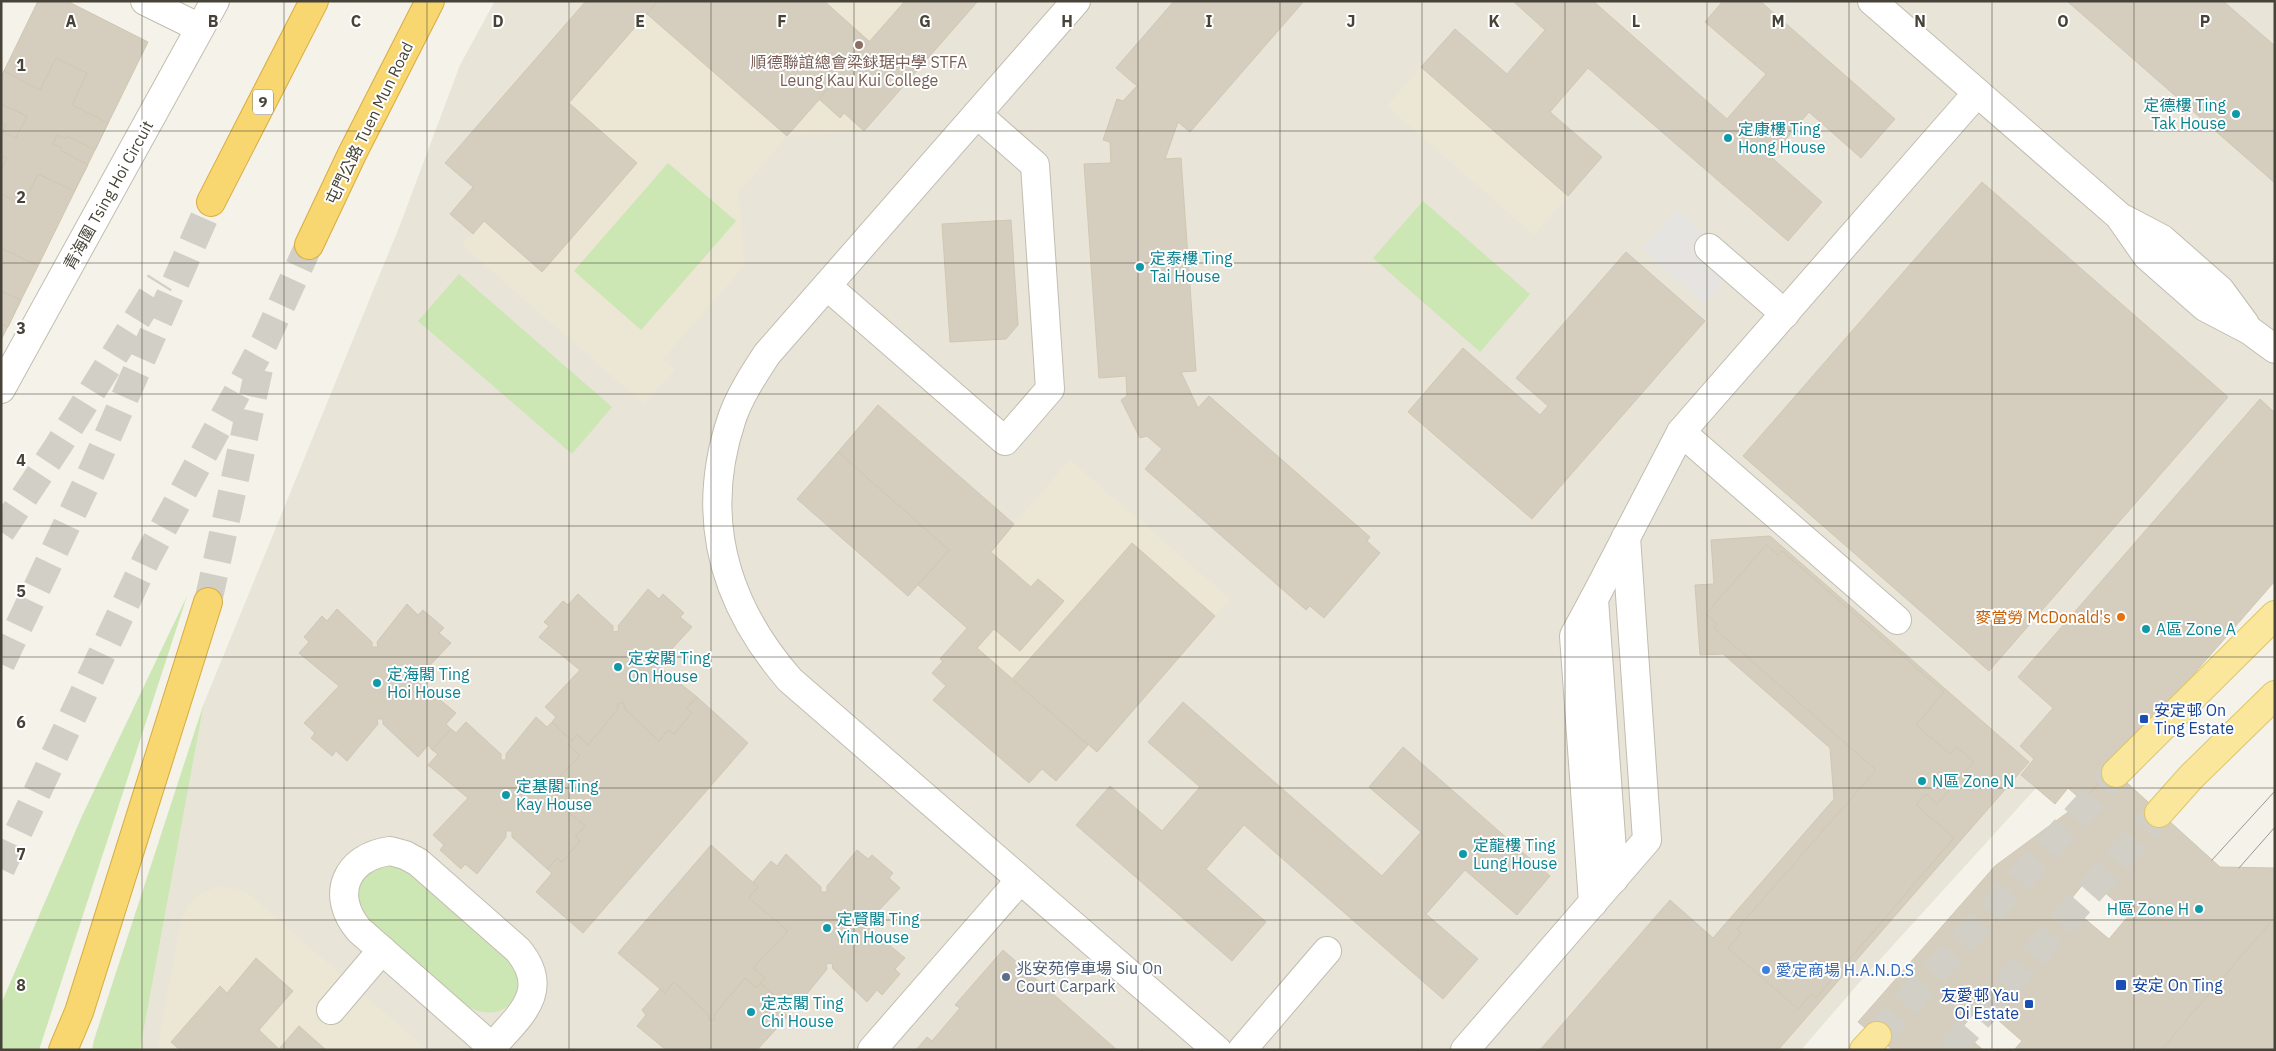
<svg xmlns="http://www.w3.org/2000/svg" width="2276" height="1051" font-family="'IBM Plex Sans','Noto Sans TC',sans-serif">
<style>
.residential{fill:#e8e4d8}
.education{fill:#ece7d4}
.green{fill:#cce6b4}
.parking{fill:#e6e4e1}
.building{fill:#d5cebf;stroke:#d0c7b2;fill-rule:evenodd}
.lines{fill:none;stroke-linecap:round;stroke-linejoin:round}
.major-tunnel{stroke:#d1cfc6;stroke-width:28;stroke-dasharray:28 14;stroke-linecap:butt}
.highway-tunnel{stroke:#d1cfc6;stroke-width:28;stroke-dasharray:28 14;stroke-linecap:butt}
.minor-casing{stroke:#c2bdaf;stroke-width:30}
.major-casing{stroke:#dfc66c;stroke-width:30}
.highway-casing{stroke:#d8ac40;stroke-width:30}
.minor{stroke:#fff;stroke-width:28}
.major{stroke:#fae79c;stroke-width:28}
.highway{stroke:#f8d670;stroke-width:28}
.tram{stroke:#989898;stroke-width:1}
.grid{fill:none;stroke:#474338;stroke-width:1;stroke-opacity:0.55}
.education-dot{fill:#8d6e63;stroke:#fff;stroke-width:2}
.culture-dot{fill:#0f9aa8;stroke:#fff;stroke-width:2}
.food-dot{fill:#e8710a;stroke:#fff;stroke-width:2}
.transit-dot{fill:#1a4fb4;stroke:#fff;stroke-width:2}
.shop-dot{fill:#3f7fe0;stroke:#fff;stroke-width:2}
.service-dot{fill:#5c6f8a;stroke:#fff;stroke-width:2}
.labels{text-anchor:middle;stroke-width:4;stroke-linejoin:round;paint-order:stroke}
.shield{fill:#fff;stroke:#7e7b74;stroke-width:1}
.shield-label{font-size:15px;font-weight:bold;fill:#474338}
.education-label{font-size:16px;fill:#785e54;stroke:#fff}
.culture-label{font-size:16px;fill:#0d838f;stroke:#fff;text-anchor:start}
.street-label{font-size:16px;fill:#474338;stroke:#fff}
.food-label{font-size:16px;fill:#c56008;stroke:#fff;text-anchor:end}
.transit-label{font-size:16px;fill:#164399;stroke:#fff;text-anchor:start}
.service-label{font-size:16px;fill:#4e5e75;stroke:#fff;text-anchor:start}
.shop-label{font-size:16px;fill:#366cbe;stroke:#fff;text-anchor:start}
.grid-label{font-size:16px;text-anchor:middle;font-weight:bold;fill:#474338;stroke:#fff;stroke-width:4;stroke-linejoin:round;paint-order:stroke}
</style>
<rect width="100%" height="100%" fill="#f4f2e9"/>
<path class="residential" d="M495 1H2275V568L2037 787 1865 976 1801 1050H140L204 703 400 225 460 65Z"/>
<g class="education">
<path d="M586 1H978L864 131 787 136 739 192 744 266 663 359 675 369 644 404 462 245 472 233 450 214 473 187 445 163Z"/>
<path d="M1421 67 1568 196 1534 235 1387 106Z"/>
<path d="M878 405 1014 524 1070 460 1230 599 1097 752 1088 745 1056 781 1042 769 1029 783 933 700 946 686 932 673 943 661 940 659 966 627 918 585 908 596 797 499Z"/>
<path d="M216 887 234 888 249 894 427 1050H157L181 921 188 906 200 894Z"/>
</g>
<g class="green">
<path d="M668 163 736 221 641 330 574 271Z"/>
<path d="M1423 201 1530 294 1480 352 1373 258Z"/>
<path d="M459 274 612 407 572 454 418 321Z"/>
<path d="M187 596 39 1050H1V1004L82 816Z"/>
<path d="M204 703 140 1050H92L94 1040Z"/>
<path d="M389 866 400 868 410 874 508 959C533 993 504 1027 467 1006 444 986 420 965 397 945 385 935 371 926 363 913 348 890 366 869 389 866Z"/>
</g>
<path class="parking" d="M1677 210 1739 264 1705 304 1642 249Z"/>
<g class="building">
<path d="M38 1H67L148 42 38 266 1 248V77Z"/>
<path d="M586 1H658L569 103 637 163 542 272 484 221 473 234 450 214 473 187 445 163Z"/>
<path d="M658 1H824L870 42 787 136 647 14Z"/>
<path d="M905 1H978L864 131 844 113 840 118 819 99Z"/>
<path d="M1174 1H1304L1190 132 1178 122 1165 159 1181 158 1196 371 1181 372 1198 408 1209 396 1370 537 1367 541 1380 553 1324 618 1310 606 1306 610 1145 469 1162 449 1147 436 1140 438 1121 400 1127 396 1126 376 1099 378 1084 164 1111 163 1110 142 1103 140 1117 99 1123 101 1137 86 1116 68Z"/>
<path d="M1513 1H1593L1727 119 1766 74 1705 22 1723 1H1760L1895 119 1861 158 1809 112 1771 157 1822 202 1788 241 1588 68 1550 112 1602 157 1568 196 1421 67 1455 29 1507 74 1545 30Z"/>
<path d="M2067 1H2223L2275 46V183Z"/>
<path d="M56 58 87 73 72 105 108 123 95 150 67 136 66 139 57 135 53 144 62 148 60 150 88 165 74 191 38 174 23 205 1 194V169L7 158 1 156V122L6 125 2 132 16 138 27 116 1 104V77L4 71 40 90Z"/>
<path d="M1982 182 2228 397 1989 671 1743 456Z"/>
<path d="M1011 220 1018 325 1006 339 950 342 942 224Z"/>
<path d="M1 248 38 266 1 340Z"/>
<path d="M1626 252 1705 321 1532 519 1408 412 1463 348 1540 415 1548 406 1516 378Z"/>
<path d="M1 291 21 300 8 327 1 324Z"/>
<path d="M2260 399 2275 413V581L2083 801 2068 788 2055 804 2021 775 2034 759 2020 746 2053 708 2018 677Z"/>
<path d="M878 405 1014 524 991 552 1031 587 1038 579 1064 601 1020 651 994 629 977 648 1088 745 1056 781 1042 769 1029 783 933 700 946 686 932 673 943 661 940 659 967 628 918 585 949 550 838 452Z"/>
<path d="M838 452 949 550 908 596 797 499Z"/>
<path d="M1770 536 2029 762 1778 1050H1540L1670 900 1713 938 1834 799 1830 748 1723 654 1700 655 1695 585 1714 584 1711 540Z"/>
<path d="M1132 543 1215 616 1097 752 1012 679Z"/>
<path d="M1766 545 1778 555 1782 551 1944 692 1916 725 1950 754 1956 747 1974 762 1937 804 1926 794 1916 805 1954 838 1816 998 1811 994 1798 1009 1728 948 1741 933 1737 929 1876 770 1714 628 1717 624 1706 614Z"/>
<path d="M648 589 659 599 663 594 684 613 680 617 692 627 657 665 697 697 687 708 692 713 674 734 668 730 659 741 624 708V703H618V709L588 745 577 735 572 741 552 722 556 717 545 707 580 670 539 637 549 626 544 622 563 601 568 605 578 594 613 626V632L619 631 618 626Z"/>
<path d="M407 604 418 615 423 610 444 628 439 633 451 643 416 680 456 713 446 724 451 729 432 750 428 745 418 757 383 724V719H377L378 724 347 761 336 751 332 756 311 738 315 733 304 723 339 686 299 653 309 642 304 637 322 616 327 621 337 609 372 642V647H378L377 642Z"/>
<path d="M697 697 748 743 583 933 536 892 552 873 547 869 557 858 562 862 580 841 575 837 585 826 545 793 580 755 568 745 577 735 588 745 618 709V703H624V708L659 741 668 730 674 734 692 713 687 708Z"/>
<path d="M1183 702 1382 876 1421 832 1369 787 1403 747 1550 876 1517 915 1465 870 1426 914 1478 959 1443 999 1244 825 1206 869 1266 922 1232 961 1076 825 1110 786 1162 831 1200 787 1148 742Z"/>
<path d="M536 717 547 727 552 722 572 741 568 745 580 755 545 793 585 826 575 837 580 841 562 862 557 858 547 869 512 837V831H506V837L477 874 465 864 461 869 440 850 444 845 433 835 468 798 428 765 438 754 432 750 451 729 456 733 466 722 501 754V760H506V754Z"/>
<path d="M2109 771 2116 773 2220 867 2275 868V1050H2014L2022 1041 1981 1005 1960 1030 1983 1050H1893L1858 1022 1995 866 2083 801ZM2088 878 2130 914 2109 939 2067 904Z"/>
<path d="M711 845 758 887 749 898 788 931 753 968 765 978 756 988 745 978 714 1015 715 1020H709V1015L674 982 665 993 618 953Z"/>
<path d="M857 850 868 859 872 855 893 873 889 878 900 888 865 925 905 958 895 969 900 974 882 995 877 990 867 1002 833 969 832 963 826 964 827 969 797 1006 786 996 781 1001 760 983 765 978 753 968 788 931 749 898 758 887 753 882 771 861 777 866 786 854 821 887V892H827V886Z"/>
<path d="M2275 917V1050H2161Z"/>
<path d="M1003 950 1117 1050H916L927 1037 932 1041 960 1008 955 1005Z"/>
<path d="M256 958 293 991 259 1030 279 1049 299 1026 326 1050H180L171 1042 220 986 227 993Z"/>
<path d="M745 978 756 988 760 983 781 1001 777 1006 788 1016 757 1050H666L637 1026 646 1015 642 1010 660 989 665 993 674 982 709 1015V1020H715L714 1015Z"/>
</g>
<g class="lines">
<g class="major-tunnel">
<path d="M1877 1036 2116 773"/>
<path d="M1950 1050 2159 813"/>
</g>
<g class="highway-tunnel">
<path d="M1 532 58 446 160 282"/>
<path d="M208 602 259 369"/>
<path d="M1 664 95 465 211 202"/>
<path d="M1 869 147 558 265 341 309 245"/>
</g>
<g class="minor-casing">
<g id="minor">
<path d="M145 1 200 28"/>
<path d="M1076 1 767 354C754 374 740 395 732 418 699 516 723 603 790 680L1217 1050"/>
<path d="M1872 1 2119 216 2147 256 2205 307 2249 330 2275 349"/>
<path d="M2124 219 2162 239 2220 290 2245 324"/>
<path d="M1709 248 1785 314"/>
<path d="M827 286 1005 441 1050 389 1035 165 977 114"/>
<path d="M1 389 215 1"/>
<path d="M1681 432 1897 620"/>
<path d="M390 851 405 855 418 862 518 950C552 991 520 1015 492 1047L359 930C330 896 345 857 390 851Z"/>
<path d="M1614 879 1594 599 1681 432 1977 93"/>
<path d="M1593 903 1574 636 1594 599"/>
<path d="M331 1010 382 950"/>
<path d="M872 1050 1020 880"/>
<path d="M1242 1050 1327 951"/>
<path d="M1465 1050 1647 840 1626 537"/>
</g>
</g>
<g class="major-casing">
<g id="major">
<path d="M2116 773 2275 615"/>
<path d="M2159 813 2191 777 2275 695"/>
<path d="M1864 1050 1877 1036"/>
</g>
</g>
<g class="highway-casing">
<g id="highway">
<path d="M211 202 314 1"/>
<path d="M309 245 352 154 430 1"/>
<path d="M63 1050 79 1012 208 602"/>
</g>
</g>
<use href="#minor" class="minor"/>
<use href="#major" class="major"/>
<use href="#highway" class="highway"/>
<g class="tram">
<path d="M2212 860 2275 791"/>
<path d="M2239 868 2275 827"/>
</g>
</g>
<path class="grid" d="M142 1V1050M284 1V1050M427 1V1050M569 1V1050M711 1V1050M854 1V1050M996 1V1050M1138 1V1050M1280 1V1050M1422 1V1050M1565 1V1050M1707 1V1050M1849 1V1050M1992 1V1050M2134 1V1050M1 131H2275M1 263H2275M1 394H2275M1 526H2275M1 657H2275M1 788H2275M1 920H2275"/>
<circle class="education-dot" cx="859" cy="45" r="5"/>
<g class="culture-dot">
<circle cx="2236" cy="114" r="5"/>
<circle cx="1728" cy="138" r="5"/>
<circle cx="1140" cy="267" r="5"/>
<circle cx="2146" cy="629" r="5"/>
<circle cx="618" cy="667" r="5"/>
<circle cx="377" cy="683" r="5"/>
<circle cx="1922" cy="781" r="5"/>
<circle cx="506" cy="795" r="5"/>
<circle cx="1463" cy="854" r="5"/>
<circle cx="2199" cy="909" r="5"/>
<circle cx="827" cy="928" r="5"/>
<circle cx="751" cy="1012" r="5"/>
</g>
<circle class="food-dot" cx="2121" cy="617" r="5"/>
<g class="transit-dot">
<rect x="2139" y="714" width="10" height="10" rx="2.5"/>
<rect x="2115" y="979" width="12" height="12" rx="2.5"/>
<rect x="2024" y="999" width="10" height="10" rx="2.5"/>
</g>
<circle class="shop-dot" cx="1766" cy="970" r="5"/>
<circle class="service-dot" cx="1006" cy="977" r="5"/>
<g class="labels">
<rect class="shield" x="253" y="89.5" width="20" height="25" rx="4"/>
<g class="shield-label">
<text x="263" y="107">9</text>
</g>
<g class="education-label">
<text x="859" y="68">順德聯誼總會梁銶琚中學 STFA<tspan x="859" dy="18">Leung Kau Kui College</tspan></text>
</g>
<g class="culture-label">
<text x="2226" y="111" text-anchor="end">定德樓 Ting<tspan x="2226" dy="18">Tak House</tspan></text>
<text x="1738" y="135">定康樓 Ting<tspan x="1738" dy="18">Hong House</tspan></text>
<text x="1150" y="264">定泰樓 Ting<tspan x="1150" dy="18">Tai House</tspan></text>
<text x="2156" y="635">A區 Zone A</text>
<text x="628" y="664">定安閣 Ting<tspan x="628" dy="18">On House</tspan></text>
<text x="387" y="680">定海閣 Ting<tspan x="387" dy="18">Hoi House</tspan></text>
<text x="1932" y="787">N區 Zone N</text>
<text x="516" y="792">定基閣 Ting<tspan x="516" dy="18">Kay House</tspan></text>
<text x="1473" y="851">定龍樓 Ting<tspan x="1473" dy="18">Lung House</tspan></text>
<text x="2189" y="915" text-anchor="end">H區 Zone H</text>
<text x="837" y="925">定賢閣 Ting<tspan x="837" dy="18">Yin House</tspan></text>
<text x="761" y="1009">定志閣 Ting<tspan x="761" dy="18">Chi House</tspan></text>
</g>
<g class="street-label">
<text transform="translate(369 123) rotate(-64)" y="6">屯門公路 Tuen Mun Road</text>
<text transform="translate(108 195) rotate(-61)" y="6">青海圍 Tsing Hoi Circuit</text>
</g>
<g class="food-label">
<text x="2111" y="623">麥當勞 McDonald's</text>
</g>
<g class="transit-label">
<text x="2154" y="716">安定邨 On<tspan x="2154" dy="18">Ting Estate</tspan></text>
<text x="2132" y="991">安定 On Ting</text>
<text x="2019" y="1001" text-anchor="end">友愛邨 Yau<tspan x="2019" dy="18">Oi Estate</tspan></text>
</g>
<g class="service-label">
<text x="1016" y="974">兆安苑停車場 Siu On<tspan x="1016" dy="18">Court Carpark</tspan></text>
</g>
<g class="shop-label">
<text x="1776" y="976">愛定商場 H.A.N.D.S</text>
</g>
</g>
<g class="grid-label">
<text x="71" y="27">A</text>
<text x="213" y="27">B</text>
<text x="356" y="27">C</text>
<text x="498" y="27">D</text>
<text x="640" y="27">E</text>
<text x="782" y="27">F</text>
<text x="925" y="27">G</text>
<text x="1067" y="27">H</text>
<text x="1209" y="27">I</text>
<text x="1351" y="27">J</text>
<text x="1494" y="27">K</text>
<text x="1636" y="27">L</text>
<text x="1778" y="27">M</text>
<text x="1920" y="27">N</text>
<text x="2063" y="27">O</text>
<text x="2205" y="27">P</text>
<text x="21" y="71">1</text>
<text x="21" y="203">2</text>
<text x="21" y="334">3</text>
<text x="21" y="466">4</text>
<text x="21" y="597">5</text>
<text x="21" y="728">6</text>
<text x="21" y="860">7</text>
<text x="21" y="991">8</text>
</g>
<rect width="2276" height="1051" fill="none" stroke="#474338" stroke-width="5"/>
</svg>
